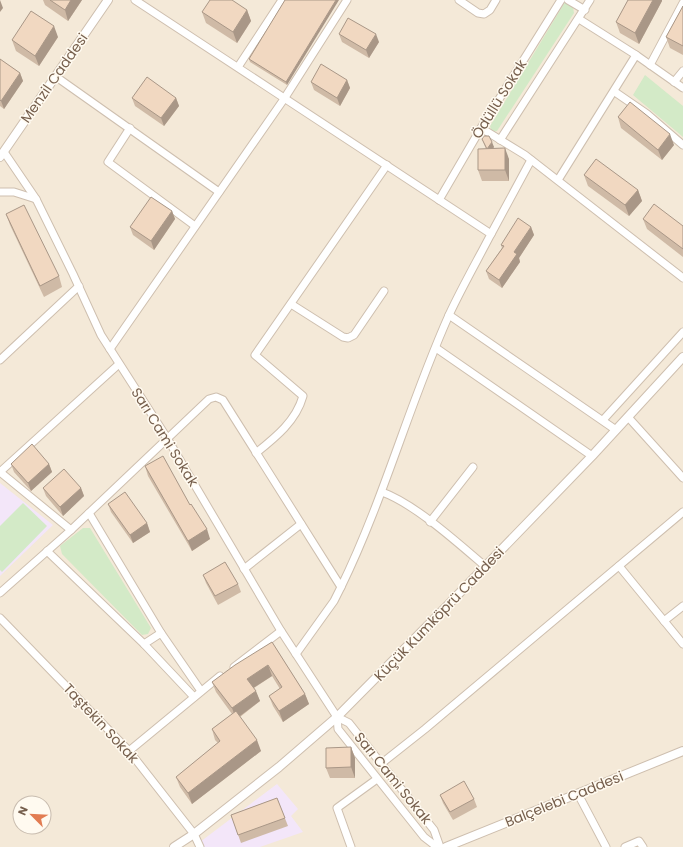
<svg xmlns="http://www.w3.org/2000/svg" width="683" height="847" font-family="Poppins,sans-serif">
<style>
.residential{fill:#f4e9d8;fill-rule:evenodd}
.education{fill:#f3e6f9}
.green{fill:#d3eac7}
.lines{fill:none;stroke-linecap:round;stroke-linejoin:round}
.minor-casing{stroke:#cebfaf;stroke-width:9}
.tertiary-casing{stroke:#cebfaf;stroke-width:10}
.minor{stroke:#fff;stroke-width:7}
.tertiary{stroke:#fff;stroke-width:8}
.wall{fill:#cfbaa6}
.shaded-wall{fill:#a99787}
.building{fill:#f1d8c1;stroke:#a99787}
.labels{text-anchor:middle;stroke-width:3;stroke-linejoin:round;paint-order:stroke}
.street-label{font-size:14px;fill:#765f4d;stroke:#fffaf0}
</style>
<rect width="100%" height="100%" fill="#fcf6e9"/>
<path class="residential" d="M0 0H683V847H0ZM20 803H44V827H20Z"/>
<g class="education">
<path d="M0 483 53 525 0 576Z"/>
<path d="M277 784 298 809 291 816 303 832 260 847H204L200 842Z"/>
</g>
<g class="green">
<path d="M565 2 573 7 574 13 497 131 492 132 490 126Z"/>
<path d="M645 75 683 106V137L633 95Z"/>
<path d="M23 503 47 526 2 572 0 570V526Z"/>
<path d="M83 528H90L151 628 148 634 142 635 62 554 60 546Z"/>
</g>
<g class="lines">
<g class="minor-casing">
<g id="minor">
<path d="M459 0 478 13 484 14 490 10 496 0"/>
<path d="M568 0 585 10"/>
<path d="M636 55 683 88"/>
<path d="M650 65 683 3"/>
<path d="M238 67 282 0"/>
<path d="M55 76 219 192"/>
<path d="M674 82 683 71"/>
<path d="M615 92 647 114 683 145"/>
<path d="M130 128 108 162 195 226"/>
<path d="M481 128 525 155 683 278"/>
<path d="M500 140 590 0"/>
<path d="M4 152 36 199 73 274 101 335 167 438 281 631 337 717 349 723 434 830 440 847"/>
<path d="M558 180 636 55 579 19"/>
<path d="M0 192H14L36 199"/>
<path d="M439 200 481 128 561 0"/>
<path d="M491 234 531 160"/>
<path d="M291 304 343 337 348 338 354 335 384 291"/>
<path d="M449 315 616 430"/>
<path d="M436 348 592 456"/>
<path d="M110 349 284 99 347 0"/>
<path d="M0 360 79 286"/>
<path d="M628 417 683 478"/>
<path d="M603 420 683 332"/>
<path d="M256 453C276 437 296 421 303 396L255 355 387 165"/>
<path d="M0 472 119 364"/>
<path d="M0 472 71 530"/>
<path d="M382 492C415 504 458 543 486 567"/>
<path d="M89 513 161 633 201 691"/>
<path d="M430 522 473 467"/>
<path d="M47 551 144 644 194 697"/>
<path d="M619 566 683 644"/>
<path d="M244 569 301 524"/>
<path d="M0 593 71 530 209 399 216 397 223 400 341 587C384 499 409 404 449 315 462 287 477 261 491 234L135 0"/>
<path d="M0 618 129 751 194 834 200 847"/>
<path d="M664 621 683 606"/>
<path d="M144 644 161 633"/>
<path d="M296 654 334 601 341 587"/>
<path d="M234 667 281 631"/>
<path d="M337 717 338 729 424 837 437 847"/>
<path d="M129 751 220 676"/>
<path d="M382 763 425 729 683 512"/>
<path d="M578 794 606 847"/>
<path d="M351 847 337 808 377 779"/>
<path d="M625 847 639 841 643 847"/>
</g>
</g>
<g class="tertiary-casing">
<g id="tertiary">
<path d="M0 157 108 0"/>
<path d="M174 847 194 834 279 767 337 717 446 607 592 456 683 357"/>
<path d="M446 847 683 751"/>
</g>
</g>
<use href="#minor" class="minor"/>
<use href="#tertiary" class="tertiary"/>
</g>
<g class="wall">
<path d="M43 0H82L68 21 45 5Z"/>
<path d="M285 0 287 85 250 62 249 59Z"/>
<path d="M628 0H662V1L639 44 620 33 616 22Z"/>
<path d="M683 6V55L670 48 666 37Z"/>
<path d="M247 10 251 21 237 43 206 23 202 12Z"/>
<path d="M339 34 379 42 369 58 342 42Z"/>
<path d="M58 37 39 66 16 51 12 40Z"/>
<path d="M0 59 20 73 23 81 4 109 0 106Z"/>
<path d="M347 80 350 88 340 106 314 90 311 82Z"/>
<path d="M132 98H176L179 106 164 126 135 106Z"/>
<path d="M618 117 674 145 662 160 621 128Z"/>
<path d="M482 139 494 147 493 148 509 159V181H482L478 170 486 149Z"/>
<path d="M584 175 638 190 642 201 629 216 588 186Z"/>
<path d="M172 211 175 219 154 250 133 235 130 227Z"/>
<path d="M6 214 59 276 62 287 44 297 10 225Z"/>
<path d="M643 219 683 226V257L647 229Z"/>
<path d="M531 227 534 235 519 258 520 262 502 288 489 279 486 271 502 248 501 245Z"/>
<path d="M11 464H49L52 472 31 491 14 472Z"/>
<path d="M145 466 190 505 210 539 192 551 148 476Z"/>
<path d="M43 488H81L84 496 63 516 46 496Z"/>
<path d="M108 504 147 523 150 532 133 543 111 512Z"/>
<path d="M203 575 238 584 241 592 218 605 206 583Z"/>
<path d="M272 642 305 694 309 704 283 722 273 706 269 696 280 689 272 676 254 688 260 701 240 717 261 751 192 804 180 787 176 777 218 743 215 740 212 729 232 714 216 692 212 682Z"/>
<path d="M351 747 355 758V778H330L326 768Z"/>
<path d="M440 795 474 799 477 807 453 820 443 803Z"/>
<path d="M277 798 288 826 241 843 231 815Z"/>
</g>
<g class="shaded-wall">
<path d="M0 0 3 8 0 12Z"/>
<path d="M71 0H82L68 21 65 10Z"/>
<path d="M336 0H339L287 85 286 82Z"/>
<path d="M653 0H662V1L639 44 635 33Z"/>
<path d="M247 10 251 21 237 43 233 32Z"/>
<path d="M54 26 58 37 39 66 35 56Z"/>
<path d="M376 34 379 42 369 58 366 50Z"/>
<path d="M20 73 23 81 4 109 1 101Z"/>
<path d="M347 80 350 88 340 106 337 98Z"/>
<path d="M176 98 179 106 164 126 161 118Z"/>
<path d="M670 134 674 145 662 160 658 150Z"/>
<path d="M492 142 494 147 489 154 487 149Z"/>
<path d="M505 148 509 159V181L505 170Z"/>
<path d="M638 190 642 201 629 216 625 205Z"/>
<path d="M172 211 175 219 154 250 151 241Z"/>
<path d="M531 227 534 235 519 258 520 262 502 288 499 280 514 252Z"/>
<path d="M49 464 52 472 31 491 28 483Z"/>
<path d="M81 488 84 496 63 516 60 507Z"/>
<path d="M147 523 150 532 133 543 130 535Z"/>
<path d="M207 529 210 539 192 551 188 541Z"/>
<path d="M268 665 272 676 250 690 247 679Z"/>
<path d="M256 691 260 701 236 719 232 708Z"/>
<path d="M305 694 309 704 283 722 279 711Z"/>
<path d="M257 740 261 751 192 804 188 793Z"/>
<path d="M351 747 355 758V778L351 767Z"/>
</g>
<g class="building">
<path d="M50 0H71L65 10Z"/>
<path d="M210 0H232L247 10 233 32 202 12Z"/>
<path d="M285 0H336L286 82 249 59Z"/>
<path d="M628 0H653L635 33 616 22Z"/>
<path d="M683 6V46L666 37Z"/>
<path d="M31 11 54 26 35 56 12 40Z"/>
<path d="M348 18 376 34 366 50 339 34Z"/>
<path d="M0 59 20 73 1 101 0 100Z"/>
<path d="M321 64 347 80 337 98 311 82Z"/>
<path d="M147 77 176 98 161 118 132 98Z"/>
<path d="M630 102 670 134 658 150 618 117Z"/>
<path d="M484 136H489L492 142 487 149 482 139Z"/>
<path d="M505 148V170H478V149Z"/>
<path d="M596 159 638 190 625 205 584 175Z"/>
<path d="M151 197 172 211 151 241 130 227Z"/>
<path d="M654 204 683 226V249L643 219Z"/>
<path d="M24 205 59 276 40 286 6 214Z"/>
<path d="M518 218 531 227 514 252 517 254 499 280 486 271 504 246 501 245Z"/>
<path d="M32 444 49 464 28 483 11 464Z"/>
<path d="M163 456 190 505 191 504 207 529 188 541 145 466Z"/>
<path d="M64 469 81 488 60 507 43 488Z"/>
<path d="M125 492 147 523 130 535 108 504Z"/>
<path d="M225 562 238 584 215 596 203 575Z"/>
<path d="M272 642 305 694 279 711 269 696 282 687 268 665 247 679 256 691 232 708 212 682 235 665Z"/>
<path d="M236 711 257 740 188 793 176 777 220 741 212 729Z"/>
<path d="M351 747V767L326 768V748Z"/>
<path d="M464 781 474 799 450 812 440 795Z"/>
<path d="M277 798 285 818 238 835 231 815Z"/>
</g>
<g class="labels">
<g class="street-label">
<text transform="translate(54 78) rotate(-55)" y="5">Menzil Caddesi</text>
<text transform="translate(499 99) rotate(-58)" y="5">Ödüllü Sokak</text>
<text transform="translate(165 437) rotate(58)" y="5">Sarı Cami Sokak</text>
<text transform="translate(439 614) rotate(-46)" y="5">Küçük Kumköprü Caddesi</text>
<text transform="translate(101 723) rotate(47)" y="5">Taştekin Sokak</text>
<text transform="translate(393 778) rotate(51)" y="5">Sarı Cami Sokak</text>
<text transform="translate(564 799) rotate(-22)" y="5">Balçelebi Caddesi</text>
</g>
</g>
<g transform="translate(32 815) rotate(294)"><circle r="19" fill="#fffaf0" stroke="#c8bcaf"/>
<path d="M0-3L7 15L0 10L-7 15Z" fill="#e27c52"/>
<text y="-6" font-size="11" font-weight="bold" text-anchor="middle" fill="#765f4d">N</text>
</g>
</svg>
